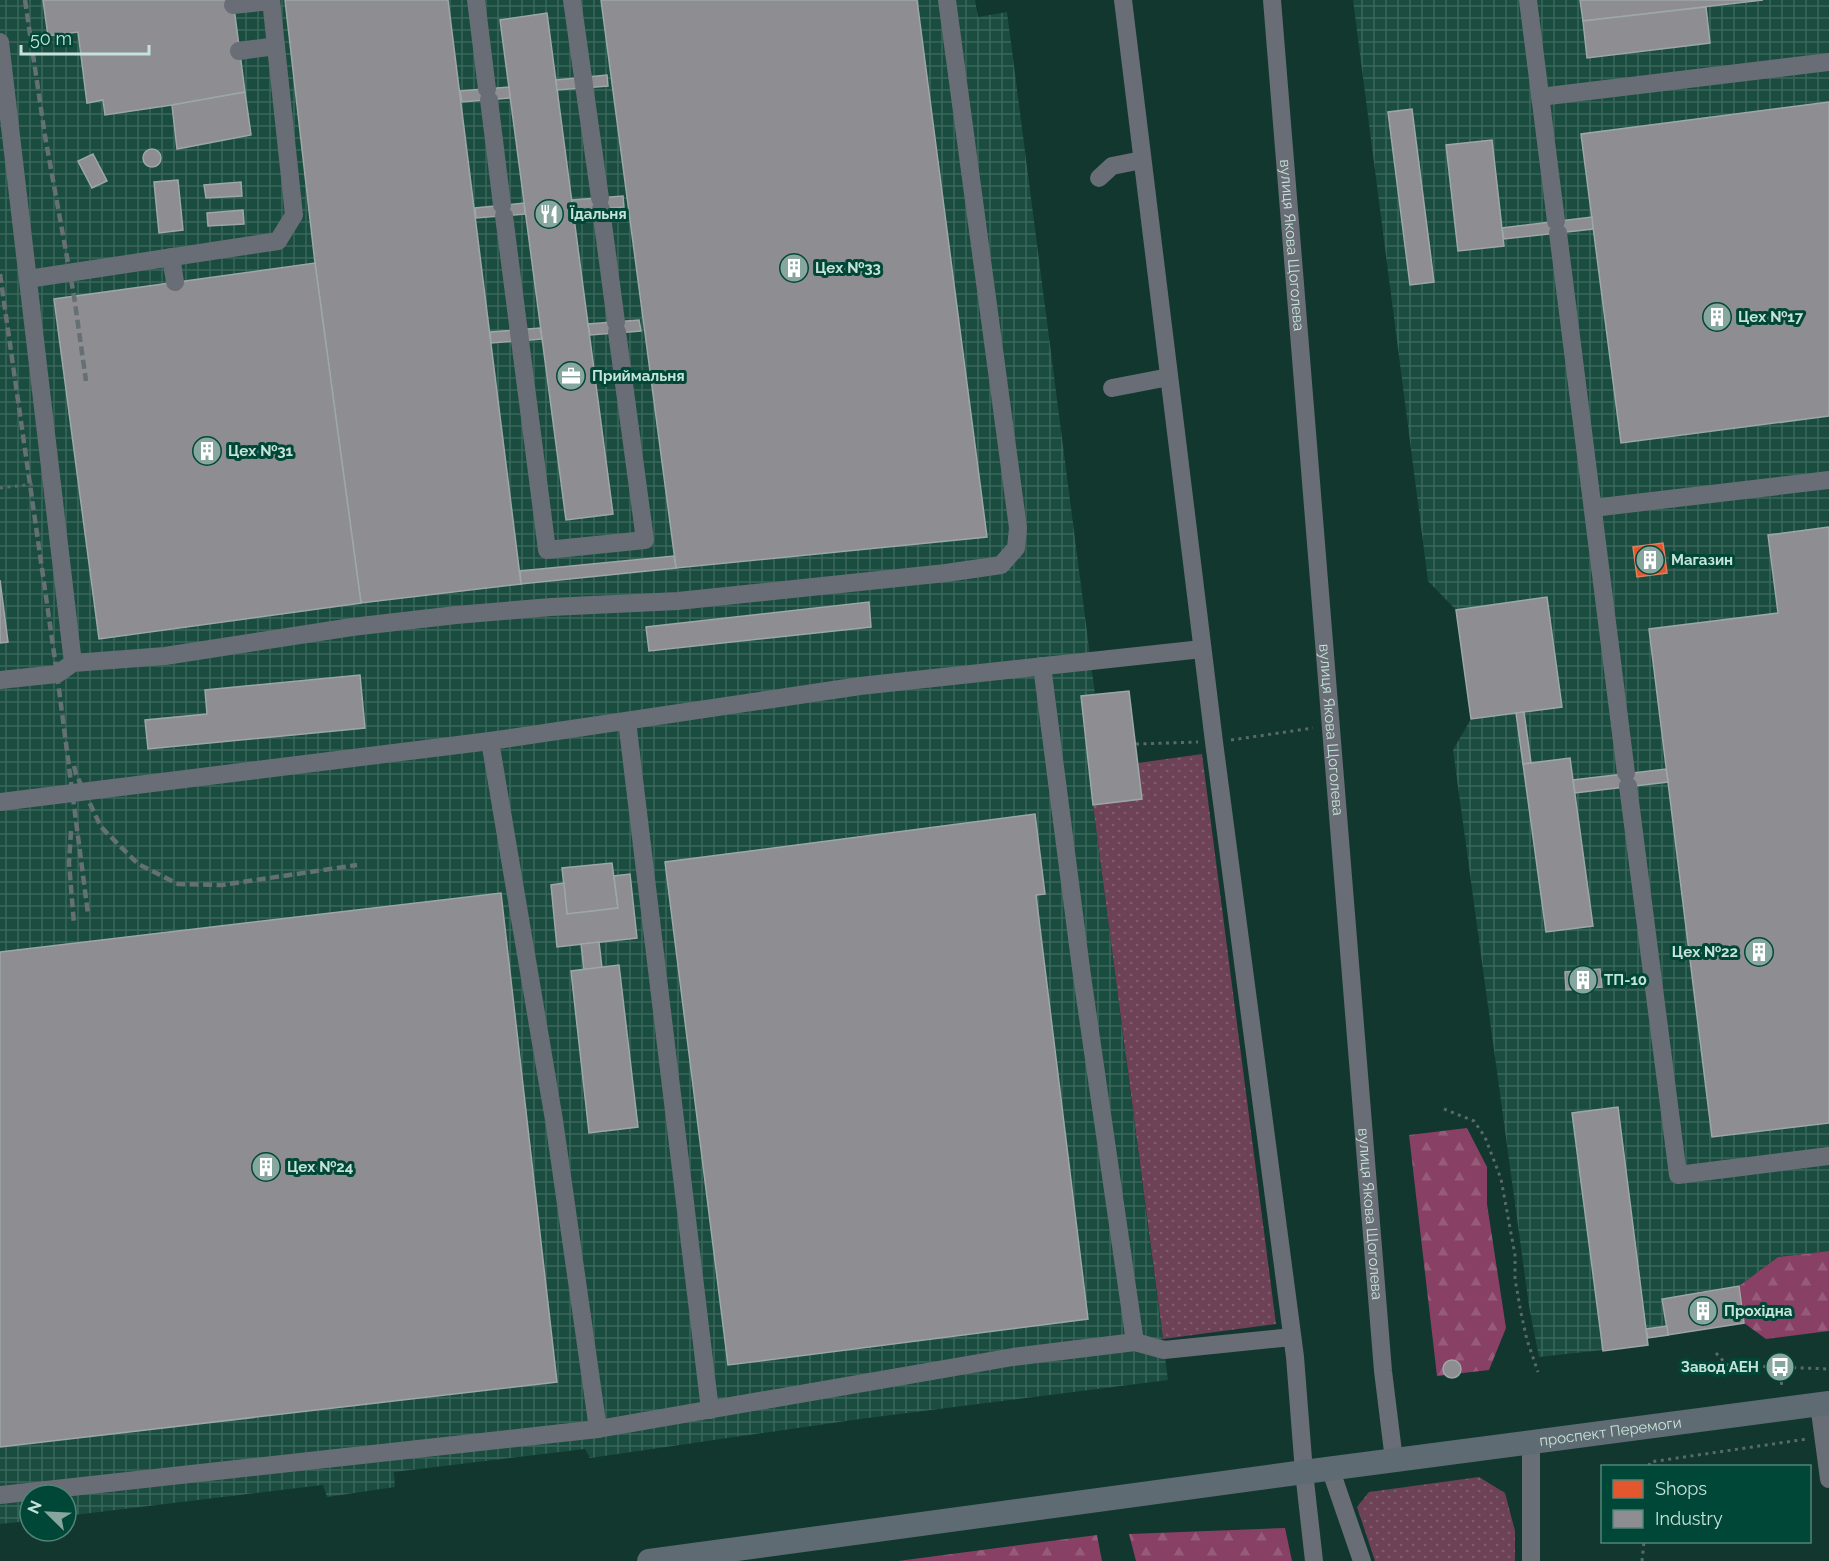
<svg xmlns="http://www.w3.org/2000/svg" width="1829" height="1561" font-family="Raleway,sans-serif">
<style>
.industrial{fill:url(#industrial-grid)}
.grass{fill:url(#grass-dots)}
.forest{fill:url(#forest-firs)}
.shops{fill:#e4572e;stroke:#db8161;stroke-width:1.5}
.industry{fill:#8d8d92;stroke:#9ea7a7;stroke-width:1.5}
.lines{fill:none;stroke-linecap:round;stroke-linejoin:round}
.path{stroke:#5b696b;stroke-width:3;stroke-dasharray:3 4.5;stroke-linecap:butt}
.minor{stroke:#696d76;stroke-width:18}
.major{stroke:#5e6b73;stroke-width:24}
.rail{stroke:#657074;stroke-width:4.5;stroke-dasharray:9 4.5;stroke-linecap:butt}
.labels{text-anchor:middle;stroke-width:6;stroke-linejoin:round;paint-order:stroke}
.poi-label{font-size:15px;font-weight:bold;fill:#c6e3d9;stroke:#014738;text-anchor:start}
.street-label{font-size:15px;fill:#c6e3d9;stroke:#014738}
</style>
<defs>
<pattern id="industrial-grid" width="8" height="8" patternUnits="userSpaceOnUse" patternTransform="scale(1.5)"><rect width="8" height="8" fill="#1a4d40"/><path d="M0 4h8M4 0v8" fill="none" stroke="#3a665b"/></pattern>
<pattern id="grass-dots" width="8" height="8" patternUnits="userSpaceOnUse" patternTransform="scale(1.5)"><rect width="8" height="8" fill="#6d4156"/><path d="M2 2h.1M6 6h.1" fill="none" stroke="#805c6e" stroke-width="1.8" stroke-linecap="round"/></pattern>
<pattern id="forest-firs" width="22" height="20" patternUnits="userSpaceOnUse" patternTransform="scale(1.5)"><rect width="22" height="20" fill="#884065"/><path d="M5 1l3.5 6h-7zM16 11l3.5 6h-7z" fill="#975b7a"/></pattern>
</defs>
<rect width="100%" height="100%" fill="#11372f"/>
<g class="industrial">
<path d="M0 0H975L978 17 1007 12 1095 694 1129 691 1142 798 1093 805 1168 1380 860 1419 590 1458 585 1449 394 1472 395 1487 327 1497 323 1485 66 1516V1495H30V1521L0 1524Z"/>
<path d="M1353 0H1829V1251L1778 1257 1739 1286 1744 1323 1648 1338V1345L1539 1357 1529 1306 1453 750 1471 719 1456 610 1428 581Z"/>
</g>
<g class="grass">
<path d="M1202 754 1276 1324 1163 1339 1093 805 1142 798 1138 763Z"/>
<path d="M1479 1477 1505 1493 1515 1531V1561H1375L1357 1507 1369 1492Z"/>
</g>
<g class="forest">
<path d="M1467 1128 1487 1167V1204L1506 1328 1489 1370 1437 1376 1409 1135Z"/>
<path d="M1829 1251V1331L1766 1339 1744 1323 1739 1286 1778 1257Z"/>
<path d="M1285 1528 1292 1561H1136L1129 1534Z"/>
<path d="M1097 1535 1102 1561H898Z"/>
</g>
<path class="shops" d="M1663 543 1667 573 1637 577 1633 547Z"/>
<g class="industry">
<path d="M43 0H233L245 92 172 105 105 115 103 100 87 103 78 32 48 36Z"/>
<path d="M285 0H448L521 584 361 603 315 263Z"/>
<path d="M601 0H917L987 537 676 568Z"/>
<path d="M1580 0H1763L1583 21Z"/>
<path d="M1706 7 1710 43 1587 58 1583 21Z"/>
<path d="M547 13 613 514 566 520 500 20Z"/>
<path d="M607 75 608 86 557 90 556 80Z"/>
<path d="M509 87 510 98 462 102 460 91Z"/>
<path d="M245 92 251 135 177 149 172 105Z"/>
<path d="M1829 102V416L1621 443 1581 134Z"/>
<path d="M1412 109 1434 282 1410 285 1388 112Z"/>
<path d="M1492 140 1504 246 1458 251 1446 145Z"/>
<circle cx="152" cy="158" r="9"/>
<path d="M93 154 107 181 92 188 78 161Z"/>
<path d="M178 180 183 230 159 233 154 182Z"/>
<path d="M241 182 242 196 206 198 204 185Z"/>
<path d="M623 196 624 207 573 211 572 200Z"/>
<path d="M524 203 525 214 476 218 475 208Z"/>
<path d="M243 210 244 224 208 226 207 213Z"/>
<path d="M1592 217 1593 229 1504 239 1502 228Z"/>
<path d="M315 263 361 603 99 639 54 299Z"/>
<path d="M639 320 641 331 590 335 588 324Z"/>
<path d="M540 328 542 339 491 343 490 332Z"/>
<path d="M1829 527V1123L1712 1137 1649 629 1778 613 1768 535Z"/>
<path d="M674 556 676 568 521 584 520 571Z"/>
<path d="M0 580 8 642 0 643Z"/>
<path d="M1547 597 1562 707 1471 719 1456 610Z"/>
<path d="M869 602 871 627 649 651 646 627Z"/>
<path d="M360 675 365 728 148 749 145 720 207 714 205 690Z"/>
<path d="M1129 691 1142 799 1093 805 1081 696Z"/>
<path d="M1524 712 1531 763 1523 764 1516 713Z"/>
<path d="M1570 758 1593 926 1546 932 1523 764Z"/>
<path d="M1666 769 1668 782 1575 793 1573 780Z"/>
<path d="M1035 814 1045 894 1036 895 1088 1319 728 1365 665 862Z"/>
<path d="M612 863 618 908 567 914 562 868Z"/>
<path d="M630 874 637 938 557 947 551 885 564 883 567 914 618 908 614 876Z"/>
<path d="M501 893 557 1382 0 1447V952Z"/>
<path d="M599 942 602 968 584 970 581 944Z"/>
<path d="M619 965 638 1127 589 1133 571 971Z"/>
<path d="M1600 969 1602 987 1566 990 1565 972Z"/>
<path d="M1618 1107 1648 1345 1603 1351 1572 1113Z"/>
<path d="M1739 1286 1744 1323 1668 1335 1662 1299Z"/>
<path d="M1667 1326 1668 1335 1648 1338 1646 1329Z"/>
<circle cx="1452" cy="1369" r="9"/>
</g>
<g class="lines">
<g class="path">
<path d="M0 488 34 484"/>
<path d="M1231 740 1313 728"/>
<path d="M1136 744 1198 742"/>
<path d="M1444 1109 1474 1121 1485 1137 1501 1179 1515 1255V1279L1521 1313 1527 1340 1538 1372"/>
<path d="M1716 1353 1727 1365 1829 1369"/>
<path d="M1780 1367 1782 1389"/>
<path d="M1649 1466 1650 1462 1807 1439"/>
<path d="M1642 1561 1644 1542"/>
</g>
<g class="minor">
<path d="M476 0 487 89"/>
<path d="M572 0 600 198"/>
<path d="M1123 0 1214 742 1295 1357 1304 1472 1314 1561"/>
<path id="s1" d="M1272 0 1383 1371 1394 1460"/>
<path d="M1528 0 1556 221"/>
<path d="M233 5 271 1"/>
<path d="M0 42 73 663"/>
<path d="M239 51 276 46"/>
<path d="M1540 97 1829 62"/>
<path d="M489 100 502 205"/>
<path d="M1099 178 1112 166 1142 160"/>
<path d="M601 209 616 322"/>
<path d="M504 216 547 550 645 540 617 332"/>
<path d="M1558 233 1626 773"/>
<path d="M171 257 175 282"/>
<path d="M28 279 278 241 294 215 271 0"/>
<path d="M1112 388 1169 377"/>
<path d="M1593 508 1829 480"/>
<path d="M1042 666 1082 976 1135 1342"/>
<path d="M0 680 57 674 73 663 165 656 352 627 456 615 551 607 678 601 946 573 1001 565 1016 548 1018 528 947 0"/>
<path d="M627 721 710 1410"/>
<path d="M490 741 554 1120 598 1429"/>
<path d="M1628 786 1678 1175 1829 1156"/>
<path d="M0 802 490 741 860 686 1202 649"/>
<path d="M1819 1404 1829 1479"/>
<path d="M1330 1468 1362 1561"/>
<path d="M0 1495 598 1429 1013 1357 1135 1342 1164 1350 1292 1337"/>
<path d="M1531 1561V1442"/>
</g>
<path class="major" id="s2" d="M649 1561 1304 1472 1829 1403"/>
<g class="rail">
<path d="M25 0 45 136 74 296 86 381"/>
<path d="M0 274 57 674 88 914"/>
<path d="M74 766 76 774 101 827 138 864 178 884 222 885 357 865"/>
<path d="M71 831 69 863 74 924"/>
</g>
</g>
<defs>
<g id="restaurant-disc" transform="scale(1.5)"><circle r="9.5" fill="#87a79e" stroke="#014738"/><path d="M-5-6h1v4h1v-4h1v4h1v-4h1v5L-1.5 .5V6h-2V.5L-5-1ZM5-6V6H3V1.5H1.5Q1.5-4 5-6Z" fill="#fff"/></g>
<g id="building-disc" transform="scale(1.5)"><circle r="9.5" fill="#87a79e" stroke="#014738"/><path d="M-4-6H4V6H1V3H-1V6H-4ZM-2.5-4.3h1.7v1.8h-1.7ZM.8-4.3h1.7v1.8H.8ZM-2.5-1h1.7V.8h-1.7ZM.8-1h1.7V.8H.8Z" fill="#fff"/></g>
<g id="office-disc" transform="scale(1.5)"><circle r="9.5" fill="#87a79e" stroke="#014738"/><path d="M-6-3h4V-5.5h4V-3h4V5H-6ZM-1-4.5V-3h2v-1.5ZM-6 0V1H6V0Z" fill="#fff"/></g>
<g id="bus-disc" transform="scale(1.5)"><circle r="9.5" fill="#87a79e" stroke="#014738"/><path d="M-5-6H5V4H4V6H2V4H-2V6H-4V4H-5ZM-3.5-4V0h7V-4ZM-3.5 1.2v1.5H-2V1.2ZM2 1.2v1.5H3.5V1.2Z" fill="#fff"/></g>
</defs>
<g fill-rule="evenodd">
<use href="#restaurant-disc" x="549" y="214"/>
<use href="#building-disc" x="794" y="268"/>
<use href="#building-disc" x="1717" y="317"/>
<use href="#office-disc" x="571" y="376"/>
<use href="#building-disc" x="207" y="451"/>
<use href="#building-disc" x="1650" y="560"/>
<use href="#building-disc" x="1759" y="952"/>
<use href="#building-disc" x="1583" y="980"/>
<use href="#building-disc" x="266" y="1167"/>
<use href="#building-disc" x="1703" y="1311"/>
<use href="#bus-disc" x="1780" y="1367"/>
</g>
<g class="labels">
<g class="poi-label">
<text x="570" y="219">Їдальня</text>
<text x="815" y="273">Цех №33</text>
<text x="1738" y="322">Цех №17</text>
<text x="592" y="381">Приймальня</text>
<text x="228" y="456">Цех №31</text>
<text x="1671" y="565">Магазин</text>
<text x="1738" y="957" text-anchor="end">Цех №22</text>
<text x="1604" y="985">ТП-10</text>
<text x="287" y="1172">Цех №24</text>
<text x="1724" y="1316">Прохідна</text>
<text x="1759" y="1372" text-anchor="end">Завод АЕН</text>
</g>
<g class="street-label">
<text dy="5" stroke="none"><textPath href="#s1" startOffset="246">вулиця Якова Щоголева</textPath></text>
<text dy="5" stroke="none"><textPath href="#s1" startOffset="732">вулиця Якова Щоголева</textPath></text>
<text dy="5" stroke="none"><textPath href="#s1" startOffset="1218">вулиця Якова Щоголева</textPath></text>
<text dy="5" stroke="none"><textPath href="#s2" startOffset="970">проспект Перемоги</textPath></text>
</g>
</g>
<rect x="1601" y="1465" width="210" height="78" fill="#014738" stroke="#508578" stroke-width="1.5"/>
<rect x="1613" y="1480" width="30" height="18" fill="#e4572e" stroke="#508578" stroke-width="1.5"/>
<text x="1655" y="1495" font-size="18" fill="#c6e3d9">Shops</text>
<rect x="1613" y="1510" width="30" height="18" fill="#8d8d92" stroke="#508578" stroke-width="1.5"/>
<text x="1655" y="1525" font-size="18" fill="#c6e3d9">Industry</text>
<g transform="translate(48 1513) rotate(294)"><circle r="28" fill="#014738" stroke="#508578" stroke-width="1.5"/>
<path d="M0-4.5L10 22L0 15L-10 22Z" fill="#87a79e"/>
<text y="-9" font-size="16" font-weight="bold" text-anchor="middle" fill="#c6e3d9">N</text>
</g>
<path d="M21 45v9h128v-9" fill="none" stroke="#c6e3d9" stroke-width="3"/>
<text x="30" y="45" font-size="18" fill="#c6e3d9" stroke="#014738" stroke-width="4.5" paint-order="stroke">50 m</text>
</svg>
